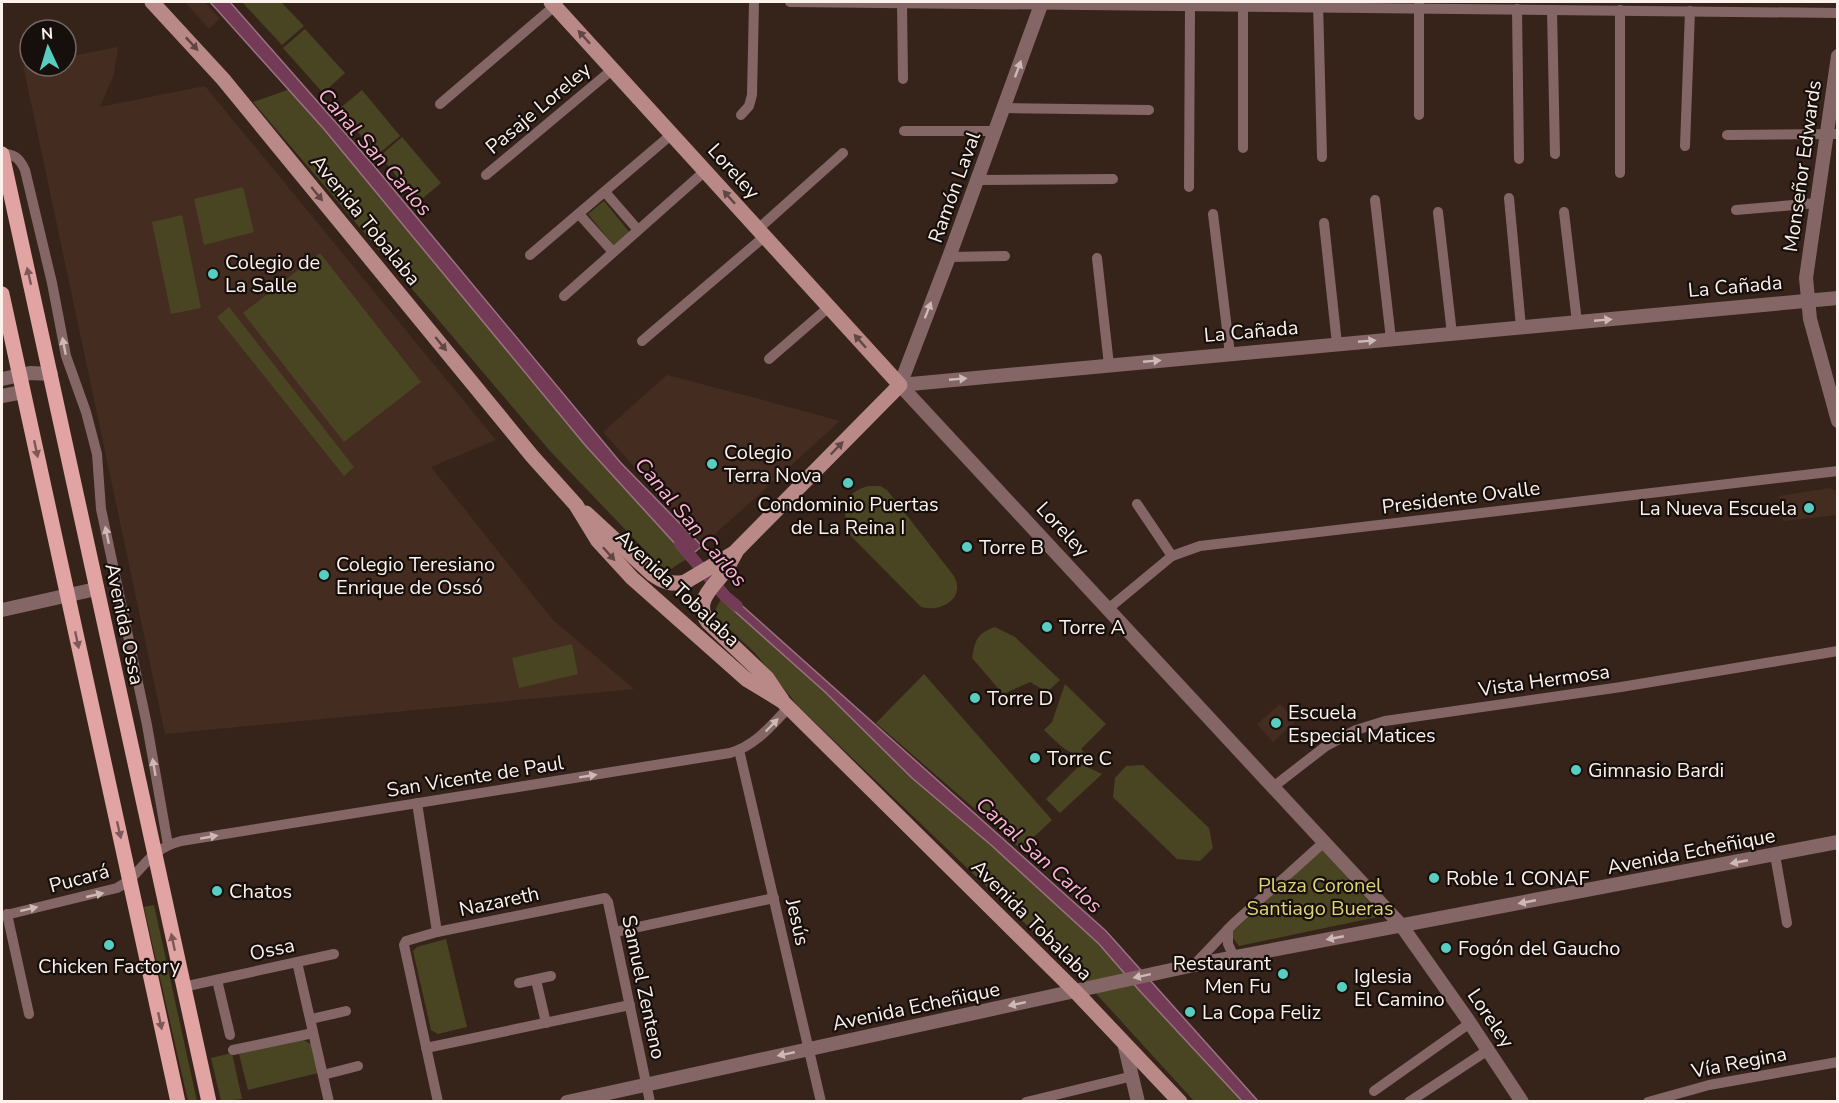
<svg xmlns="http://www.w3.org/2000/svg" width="1839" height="1103" font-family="'Nunito Sans',sans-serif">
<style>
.built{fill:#442c20}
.green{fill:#494522}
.water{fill:#743b56;stroke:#9d7283;stroke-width:1.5}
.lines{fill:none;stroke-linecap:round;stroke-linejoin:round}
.canal{stroke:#743b56;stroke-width:12}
.minor{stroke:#856666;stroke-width:10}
.tertiary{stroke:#856666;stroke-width:14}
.secondary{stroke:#b98988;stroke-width:15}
.primary{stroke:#e2a3a3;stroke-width:15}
.oneway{fill:#604644}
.oneway2{fill:#cdb9b6}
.oneway3{fill:#7c5958}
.poi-dot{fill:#57cec1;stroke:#170f0c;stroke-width:2}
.labels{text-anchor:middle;stroke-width:4.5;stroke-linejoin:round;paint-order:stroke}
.street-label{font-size:20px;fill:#fdf1eb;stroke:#170f0c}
.poi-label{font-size:20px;fill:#fdf1eb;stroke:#170f0c;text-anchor:start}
.park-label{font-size:20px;fill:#e0d575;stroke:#170f0c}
.water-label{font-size:21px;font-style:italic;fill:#feb4d4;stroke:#170f0c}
</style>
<rect width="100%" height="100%" fill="#36241b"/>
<g class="built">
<path d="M185 2H204L220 18 209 29Z"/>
<path d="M118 47 114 74 100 107 205 86 496 440 431 467 552 619 634 689 165 734 23 65 66 66V57Z"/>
<path d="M667 375 763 400 840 421 704 544 603 432Z"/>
<path d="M1830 488 1835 490 1837 500V515L1783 521 1779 496Z"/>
<path d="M1280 704 1296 721 1273 742 1257 724Z"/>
</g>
<g class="green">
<path d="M242 2H281L304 26 282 45Z"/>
<path d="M305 29 345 73 323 93 283 48Z"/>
<path d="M290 89 585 445 688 558 666 572 550 451 253 102Z"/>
<path d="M362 90 400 136 377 155 339 109Z"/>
<path d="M402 137 441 183 418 202 380 156Z"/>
<path d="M243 187 254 232 204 245 194 199Z"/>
<path d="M604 201 630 233 614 246 588 214Z"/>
<path d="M182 215 201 308 171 314 152 222Z"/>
<path d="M320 253 421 382 344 442 243 313Z"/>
<path d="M229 307 354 467 344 476 217 317Z"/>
<path d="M869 486H880L887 490 954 576C966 598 941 613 921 607L848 533 849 529C840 508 846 491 869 486Z"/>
<path d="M721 599 825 692 912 778 991 845 1099 944 1138 989 1242 1101H1194L1080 976 798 706 755 653 713 614Z"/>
<path d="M995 627 1015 637 1060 680 1047 692 1030 682 1003 694 972 658C976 639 976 634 995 627Z"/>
<path d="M572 644 578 674 519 688 512 658Z"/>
<path d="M924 674 1052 820 1021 849 876 723Z"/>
<path d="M1065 684 1106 724 1081 749 1088 757C1069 757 1057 742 1044 730L1052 722Z"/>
<path d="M1081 764 1102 774 1060 813 1046 799Z"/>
<path d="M1143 765 1209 828 1213 848 1200 861 1177 859 1113 797 1115 778 1126 766Z"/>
<path d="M1322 850 1382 916 1239 946 1230 934Z"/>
<path d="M154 905 197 1101H188L144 907Z"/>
<path d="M446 939 467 1027 438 1034 431 1030 413 951 417 947Z"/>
<path d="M302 1039 311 1044 318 1073 248 1090 239 1054Z"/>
<path d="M232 1053 242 1099 221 1101 211 1058Z"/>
</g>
<g class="water">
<path d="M210 2H230L375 167 620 462 702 546 688 558 585 445 323 128Z"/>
<path d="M728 593 1106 931 1258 1101H1242L1138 989 1099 944 991 845 912 778 825 692 721 599Z"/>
</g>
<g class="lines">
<path class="canal" d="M680 544 725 596 737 606"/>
<g class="minor">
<path d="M790 2 1838 13"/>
<path d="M1318 2 1322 157"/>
<path d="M902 3 903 79"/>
<path d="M1517 9 1519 159"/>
<path d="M1552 10 1555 154"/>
<path d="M440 104 558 3"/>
<path d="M1004 108 1149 110"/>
<path d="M741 115 749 106 752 95 754 2"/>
<path d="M1419 115V2"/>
<path d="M904 131H996"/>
<path d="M1727 135 1838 134"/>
<path d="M1685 146 1690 11"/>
<path d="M1243 148V2"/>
<path d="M2 154C14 153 20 159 25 170L52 283 66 356 86 412 97 454 101 509 147 725 168 845"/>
<path d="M1620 173V10"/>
<path d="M486 175 613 69"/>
<path d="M978 180 1113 179"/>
<path d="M1189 187 1190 5"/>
<path d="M605 192 638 230"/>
<path d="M1509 198 1521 327"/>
<path d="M1375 200 1391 339"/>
<path d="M1736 210 1817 203"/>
<path d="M1438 212 1452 334"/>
<path d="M1564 212 1577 322"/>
<path d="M579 214 613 252"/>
<path d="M1213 214 1230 354"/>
<path d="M1324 223 1337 344"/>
<path d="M758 229 843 153"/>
<path d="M530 255 672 134"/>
<path d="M949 257 1005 256"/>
<path d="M1097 258 1109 365"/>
<path d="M564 296 705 171"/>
<path d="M642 341 765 236"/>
<path d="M769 359 829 307"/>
<path d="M1137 504 1172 556"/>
<path d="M1108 609 1172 556 1200 546 1838 471"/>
<path d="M739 750 821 1102"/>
<path d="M1273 787 1326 746 1356 730 1385 721 1621 687 1838 651"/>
<path d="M417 803 437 932"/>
<path d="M1775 855 1787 923"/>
<path d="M7 914 29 1014"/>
<path d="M2 916 117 888C144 874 144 851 181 841L730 753C755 746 771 726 789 707"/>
<path d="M1228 929V944L1234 957"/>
<path d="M615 932 774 898"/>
<path d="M297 962 329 1102"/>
<path d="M1194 965 1233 924 1324 842"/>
<path d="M217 980 230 1035"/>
<path d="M536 980 546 1023"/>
<path d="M519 983 551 976"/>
<path d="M183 987 334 954"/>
<path d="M311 1019 346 1011"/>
<path d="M426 1048 630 1005"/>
<path d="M233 1050 313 1033"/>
<path d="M323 1075 358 1066"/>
<path d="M1374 1091 1470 1023"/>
<path d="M438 1102 404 945 406 941 437 932 605 898 608 902 650 1102"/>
<path d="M1026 1102 1133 1076"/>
<path d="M1409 1102 1488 1050"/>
<path d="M1648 1102 1709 1085 1838 1062"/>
</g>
<g class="tertiary">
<path d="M1838 56 1806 278 1810 319 1838 421"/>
<path d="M2 379 30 373 51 374"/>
<path d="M900 385 1401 925 1468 1020 1522 1102"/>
<path d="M900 385 1838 298"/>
<path d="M900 385 949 257 1042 2"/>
<path d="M2 396 23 392"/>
<path d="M2 610 96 589"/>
<path d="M1124 1043 1138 1102"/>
<path d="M567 1102 1194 965 1838 842"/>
</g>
<g class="secondary">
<path d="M152 2 223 79 532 456 576 505 598 541 632 578 746 679 782 701 1075 991 1180 1102"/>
<path d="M551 2 900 385 737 550C732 559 728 568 721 576 710 590 694 603 708 622L767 678 782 700"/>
<path d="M586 513 652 574C663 582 672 585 685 582L734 553"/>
</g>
<g class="primary">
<path d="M2 154 209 1102"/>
<path d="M2 294 178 1102"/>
</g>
</g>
<defs><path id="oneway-solid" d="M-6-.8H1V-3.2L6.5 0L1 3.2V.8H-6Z" transform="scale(1.5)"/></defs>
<g class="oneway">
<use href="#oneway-solid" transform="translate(584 37) rotate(-132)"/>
<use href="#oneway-solid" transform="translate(192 44) rotate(47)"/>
<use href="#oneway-solid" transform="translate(317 194) rotate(51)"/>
<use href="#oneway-solid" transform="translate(729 197) rotate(-132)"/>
<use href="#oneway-solid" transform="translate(860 341) rotate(-132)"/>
<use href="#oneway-solid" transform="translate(441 344) rotate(51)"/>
<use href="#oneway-solid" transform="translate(837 448) rotate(-46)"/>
<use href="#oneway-solid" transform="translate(609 554) rotate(48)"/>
</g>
<g class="oneway2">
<use href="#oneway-solid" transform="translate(1018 69) rotate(-70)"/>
<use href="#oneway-solid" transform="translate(928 310) rotate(-69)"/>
<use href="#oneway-solid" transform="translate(1603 320) rotate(-5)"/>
<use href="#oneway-solid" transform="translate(1367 341) rotate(-5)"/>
<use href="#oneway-solid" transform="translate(64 346) rotate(-101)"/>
<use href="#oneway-solid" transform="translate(1152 361) rotate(-5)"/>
<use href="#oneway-solid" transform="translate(958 379) rotate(-5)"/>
<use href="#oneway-solid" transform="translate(107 535) rotate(-102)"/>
<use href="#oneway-solid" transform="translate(772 725) rotate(-46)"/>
<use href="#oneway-solid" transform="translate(154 767) rotate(-100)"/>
<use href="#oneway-solid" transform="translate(588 776) rotate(-9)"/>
<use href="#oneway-solid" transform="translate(209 837) rotate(-10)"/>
<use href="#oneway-solid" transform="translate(1739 862) rotate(169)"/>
<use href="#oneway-solid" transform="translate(95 895) rotate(-13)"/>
<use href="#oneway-solid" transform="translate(1527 902) rotate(169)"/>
<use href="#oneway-solid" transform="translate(29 909) rotate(-13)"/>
<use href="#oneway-solid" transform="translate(1335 938) rotate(169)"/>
<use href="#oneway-solid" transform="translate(1142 976) rotate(168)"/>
<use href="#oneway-solid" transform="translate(1017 1004) rotate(168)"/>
<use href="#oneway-solid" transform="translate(786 1054) rotate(168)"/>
</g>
<g class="oneway3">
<use href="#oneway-solid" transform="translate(29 276) rotate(-103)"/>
<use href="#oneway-solid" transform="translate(36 449) rotate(78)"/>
<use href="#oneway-solid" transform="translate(77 640) rotate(78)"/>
<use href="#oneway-solid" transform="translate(119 830) rotate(77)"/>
<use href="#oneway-solid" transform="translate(173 942) rotate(-102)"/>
<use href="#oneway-solid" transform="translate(160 1021) rotate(78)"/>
</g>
<g class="poi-dot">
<circle cx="213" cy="274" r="6"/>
<circle cx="712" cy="464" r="6"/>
<circle cx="848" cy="483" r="6"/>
<circle cx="1809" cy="508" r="6"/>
<circle cx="967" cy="547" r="6"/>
<circle cx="324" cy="575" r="6"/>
<circle cx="1047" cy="627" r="6"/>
<circle cx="975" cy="698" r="6"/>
<circle cx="1276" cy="723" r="6"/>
<circle cx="1035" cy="758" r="6"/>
<circle cx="1576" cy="770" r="6"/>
<circle cx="1434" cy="878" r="6"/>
<circle cx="217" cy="891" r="6"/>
<circle cx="109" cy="945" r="6"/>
<circle cx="1446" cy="948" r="6"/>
<circle cx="1283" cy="974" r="6"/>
<circle cx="1342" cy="987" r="6"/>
<circle cx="1190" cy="1012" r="6"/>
</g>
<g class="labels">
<g class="street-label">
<text transform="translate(538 108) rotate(-40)" y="7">Pasaje Loreley</text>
<text transform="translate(1802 166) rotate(-82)" y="7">Monseñor Edwards</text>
<text transform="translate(734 171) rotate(48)" y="7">Loreley</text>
<text transform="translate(954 187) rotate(-70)" y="7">Ramón Laval</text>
<text transform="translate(366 220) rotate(51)" y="7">Avenida Tobalaba</text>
<text transform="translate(1735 286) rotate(-5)" y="7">La Cañada</text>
<text transform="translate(1251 331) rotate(-5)" y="7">La Cañada</text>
<text transform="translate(1461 497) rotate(-7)" y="7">Presidente Ovalle</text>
<text transform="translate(1063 529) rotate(47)" y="7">Loreley</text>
<text transform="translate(678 588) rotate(43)" y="7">Avenida Tobalaba</text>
<text transform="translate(125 624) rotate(78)" y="7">Avenida Ossa</text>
<text transform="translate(1544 680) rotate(-8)" y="7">Vista Hermosa</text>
<text transform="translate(475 776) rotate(-9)" y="7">San Vicente de Paul</text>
<text transform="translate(1691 851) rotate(-11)" y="7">Avenida Echeñique</text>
<text transform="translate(79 878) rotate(-15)" y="7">Pucará</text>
<text transform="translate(499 901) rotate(-12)" y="7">Nazareth</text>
<text transform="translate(1032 920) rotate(45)" y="7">Avenida Tobalaba</text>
<text transform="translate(798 922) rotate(77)" y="7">Jesús</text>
<text transform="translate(272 949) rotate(-12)" y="7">Ossa</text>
<text transform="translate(644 987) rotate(78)" y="7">Samuel Zenteno</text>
<text transform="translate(916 1006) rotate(-12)" y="7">Avenida Echeñique</text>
<text transform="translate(1491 1018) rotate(56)" y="7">Loreley</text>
<text transform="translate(1739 1062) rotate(-11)" y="7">Vía Regina</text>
</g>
<g class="poi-label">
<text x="225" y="269">Colegio de<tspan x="225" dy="23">La Salle</tspan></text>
<text x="724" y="459">Colegio<tspan x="724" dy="23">Terra Nova</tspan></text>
<text x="848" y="511" text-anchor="middle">Condominio Puertas<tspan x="848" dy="23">de La Reina I</tspan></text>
<text x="1797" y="515" text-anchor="end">La Nueva Escuela</text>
<text x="979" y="554">Torre B</text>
<text x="336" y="571">Colegio Teresiano<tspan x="336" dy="23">Enrique de Ossó</tspan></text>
<text x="1059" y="634">Torre A</text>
<text x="987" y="705">Torre D</text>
<text x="1288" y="719">Escuela<tspan x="1288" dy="23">Especial Matices</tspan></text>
<text x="1047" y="765">Torre C</text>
<text x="1588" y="777">Gimnasio Bardi</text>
<text x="1446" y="885">Roble 1 CONAF</text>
<text x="229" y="898">Chatos</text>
<text x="1458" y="955">Fogón del Gaucho</text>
<text x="1271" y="970" text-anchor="end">Restaurant<tspan x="1271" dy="23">Men Fu</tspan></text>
<text x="109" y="973" text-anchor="middle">Chicken Factory</text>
<text x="1354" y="983">Iglesia<tspan x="1354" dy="23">El Camino</tspan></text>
<text x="1202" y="1019">La Copa Feliz</text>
</g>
<g class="park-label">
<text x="1320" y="892">Plaza Coronel<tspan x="1320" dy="23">Santiago Bueras</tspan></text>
</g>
<g class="water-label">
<text transform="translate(375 152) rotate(49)" y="7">Canal San Carlos</text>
<text transform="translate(691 522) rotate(50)" y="7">Canal San Carlos</text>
<text transform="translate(1039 855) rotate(42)" y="7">Canal San Carlos</text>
</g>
</g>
<rect width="1839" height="1103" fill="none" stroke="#fdf1eb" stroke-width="6"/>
<g transform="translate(48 48) rotate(356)"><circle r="28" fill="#170f0c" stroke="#736965" stroke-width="1.5"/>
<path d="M0-4.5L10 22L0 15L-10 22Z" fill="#57cec1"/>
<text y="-9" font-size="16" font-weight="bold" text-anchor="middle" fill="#fdf1eb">N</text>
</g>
</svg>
